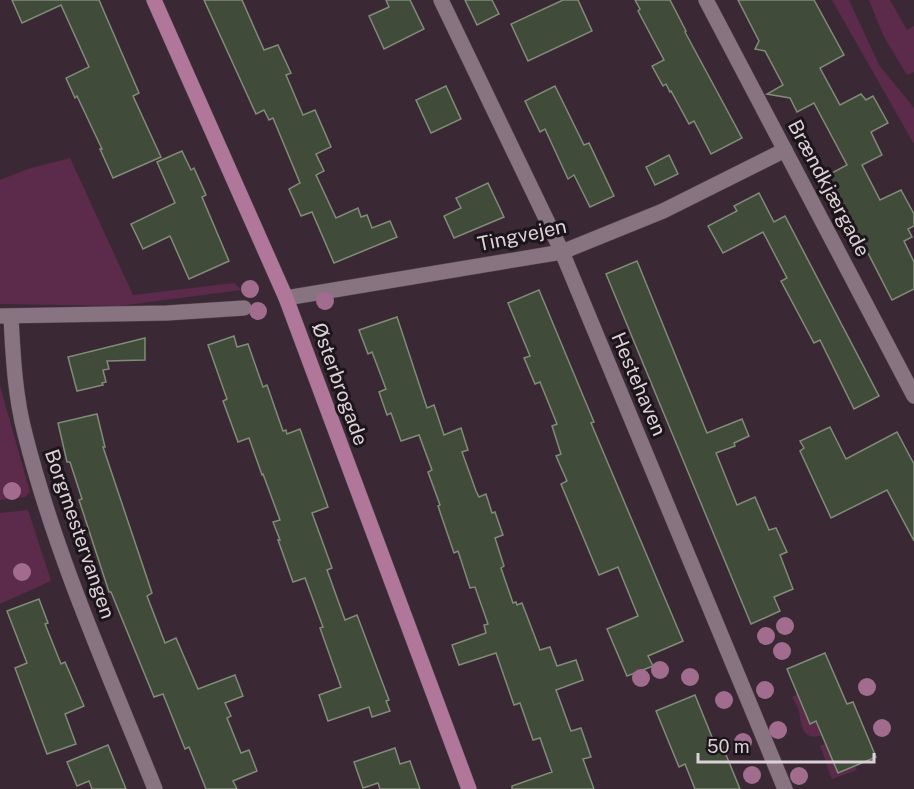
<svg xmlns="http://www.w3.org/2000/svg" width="914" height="789" font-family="'Public Sans',sans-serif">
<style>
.green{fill:#5c2a4b}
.building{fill:#404b3a;stroke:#808b78;stroke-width:1.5}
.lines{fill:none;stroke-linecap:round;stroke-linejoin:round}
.minor-casing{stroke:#554750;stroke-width:16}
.major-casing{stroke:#554750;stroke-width:16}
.minor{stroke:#887480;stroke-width:15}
.major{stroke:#b0779b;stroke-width:15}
.tree{fill:#a16c8e}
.labels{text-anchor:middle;stroke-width:6;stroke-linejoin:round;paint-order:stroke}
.street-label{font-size:20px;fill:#dcd1d7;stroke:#1c1519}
</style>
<rect width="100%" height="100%" fill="#3a2934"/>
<g class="green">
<path d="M832 0H849L879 65 914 108V144Z"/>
<path d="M869 0H890L907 30 914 26V72L907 75 883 35Z"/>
<path d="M70 158 133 295 234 283 241 290 119 306 0 304V180L28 169Z"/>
<path d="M0 386 30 492 25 497 0 500Z"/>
<path d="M28 510 51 581 0 604V513Z"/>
<path d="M798 694 810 724 816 721 822 735C803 742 801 725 799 711 798 707 794 701 792 697Z"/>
<path d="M825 744 838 773 855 766 857 770 832 779C827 768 825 757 820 746Z"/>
</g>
<g class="building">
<path d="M12 0H99L139 93 133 96 161 157 113 178 100 149H102L77 96 75 98 66 78 89 67 61 5 22 23Z"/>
<path d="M204 0H242L264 50 278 45 291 73 286 75 303 115 315 110 331 147 316 154 324 171 316 175 336 218 358 208 361 217 367 215 372 228 390 221 397 237 334 263 312 212 301 216 289 189 300 183 273 118 269 120 264 110 256 114Z"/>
<path d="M386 0H410L424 29 384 49 369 16 389 7Z"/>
<path d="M465 0H492L499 14 477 25Z"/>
<path d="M563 0H578L592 31 528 61 511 24Z"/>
<path d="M635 0H670L686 31 685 32 742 138 711 154 694 121 689 124 671 91 670 92 666 84 663 86 652 66 664 60 638 11 640 9Z"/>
<path d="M738 0H814L844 55 820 68 840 105 861 94 866 100 873 96 888 123 871 132 882 155 862 165 880 200 901 190 914 214V226L908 229 912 237 904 241 914 262V289L892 300 828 175 847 165 814 103 797 112 790 98 767 94 783 85 765 51 755 49 759 41Z"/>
<path d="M446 86 461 119 431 133 416 100Z"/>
<path d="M555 86 584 145 589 143 614 196 590 207 574 175 568 179 545 129 540 132 525 101Z"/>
<path d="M182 151 191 170 194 168 206 195 202 197 229 261 189 279 170 236 143 249 131 224 175 203 157 162Z"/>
<path d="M669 155 678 174 655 185 646 167Z"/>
<path d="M488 183 504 217 454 238 444 216 461 208 456 198Z"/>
<path d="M759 193 774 222 785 216 879 396 854 409 820 340 814 343 781 281 787 278 763 232 723 253 708 226 737 211 734 206Z"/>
<path d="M637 261 707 433 742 419 749 436 734 443 735 446 716 453 737 505 755 497 769 530 776 528 787 552 780 555 793 589 774 597 780 611 751 624 606 274Z"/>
<path d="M539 290 594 422 591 423 683 641 648 656 653 666 627 676 607 629 638 616 618 567 599 575 561 484 567 481 556 456 561 454 552 426 557 424 540 382 535 384 524 358 530 356 508 303Z"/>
<path d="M397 317 427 408 434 405 444 435 461 428 468 450 462 452 476 491 479 497 486 494 492 513 495 512 503 535 495 538 504 566 501 568 513 603 516 602 517 605 522 603 540 650 550 647 557 666 576 660 583 680 556 690 571 731 581 728 591 757 583 759 594 789H512V786L552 772 540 738 533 740 520 703 514 705 496 653 459 665 452 645 486 633 484 625 488 624 475 587 470 588 458 551 454 553 438 506 440 505 428 472 432 470 419 435 401 441 391 413 387 415 379 392 386 389 372 352 368 354 359 330Z"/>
<path d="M234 336 237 347 248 344 263 387 267 385 283 431 286 430 287 434 300 429 328 507 312 513 332 568 327 570 345 620 357 615 389 700 386 701 390 711 372 717 369 707 328 721 319 695 341 687 320 628 323 627 305 578 293 582 278 540H280L273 522 280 520 263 474 262 475 249 438 238 442 223 401 227 399 208 345Z"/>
<path d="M145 338V360L107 361 109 369 103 370 106 382 102 383 103 385 77 391 68 357Z"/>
<path d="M97 414 105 447H103L152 593 147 596 165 643 176 638 198 689 235 675 243 696 225 703 231 716 227 718 241 753 249 750 257 771 233 781 237 789H206L189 747 185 749 163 694 154 697 111 592H109L79 500 82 499 70 462H67L58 423Z"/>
<path d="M830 427 846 459 897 432 914 464V541L887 490 831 518 800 451 804 448 800 441Z"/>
<path d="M39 599 48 623 45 624 61 664 65 662 84 706 65 714 76 744 47 754 15 668 27 663 7 611Z"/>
<path d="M825 653 847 704 853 702 876 757 838 773 816 721 810 724 787 669Z"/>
<path d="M695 695 716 747 722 745 740 789H695L685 764 679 767 656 711Z"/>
<path d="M108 745 126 789H92L89 781 77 786 67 762Z"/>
<path d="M395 748 400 764 410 761 420 789H380L378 783 363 788 354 762Z"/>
</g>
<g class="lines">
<g class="minor-casing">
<g id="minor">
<path d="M441 0 562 252 785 789"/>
<path d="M706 0 914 396"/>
<path d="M286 298 562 252 663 211 785 150"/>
<path d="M0 316 167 313 244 308"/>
<path d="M11 317C13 356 15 396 25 434 56 557 108 672 155 789"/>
</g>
</g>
<g class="major-casing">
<path id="major" d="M154 0 286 298 469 789"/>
</g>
<use href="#minor" class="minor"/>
<use href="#major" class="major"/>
</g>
<g class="tree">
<circle cx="250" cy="289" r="9"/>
<circle cx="325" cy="301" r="9"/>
<circle cx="258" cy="311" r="9"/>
<circle cx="12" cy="491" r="9"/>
<circle cx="22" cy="572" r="9"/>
<circle cx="785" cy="626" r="9"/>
<circle cx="766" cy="636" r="9"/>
<circle cx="782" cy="651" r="9"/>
<circle cx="660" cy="670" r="9"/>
<circle cx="690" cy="677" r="9"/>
<circle cx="641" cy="678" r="9"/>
<circle cx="867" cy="687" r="9"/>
<circle cx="765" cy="690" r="9"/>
<circle cx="724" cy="700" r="9"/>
<circle cx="882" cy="728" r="9"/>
<circle cx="778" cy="730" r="9"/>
<circle cx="743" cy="742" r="9"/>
<circle cx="752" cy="775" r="9"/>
<circle cx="799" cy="776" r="9"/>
</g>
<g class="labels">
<g class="street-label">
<text transform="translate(829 188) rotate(62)" y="7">Brændkjærgade</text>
<text transform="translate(522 235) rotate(-12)" y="7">Tingvejen</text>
<text transform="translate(340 384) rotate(70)" y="7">Østerbrogade</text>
<text transform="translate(639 384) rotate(67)" y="7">Hestehaven</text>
<text transform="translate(80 534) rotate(71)" y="7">Borgmestervangen</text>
</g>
</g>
<path d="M698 753v9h176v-9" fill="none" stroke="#dcd1d7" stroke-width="3"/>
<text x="707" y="753" font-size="18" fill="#dcd1d7" stroke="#1c1519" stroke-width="4.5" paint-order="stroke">50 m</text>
</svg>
